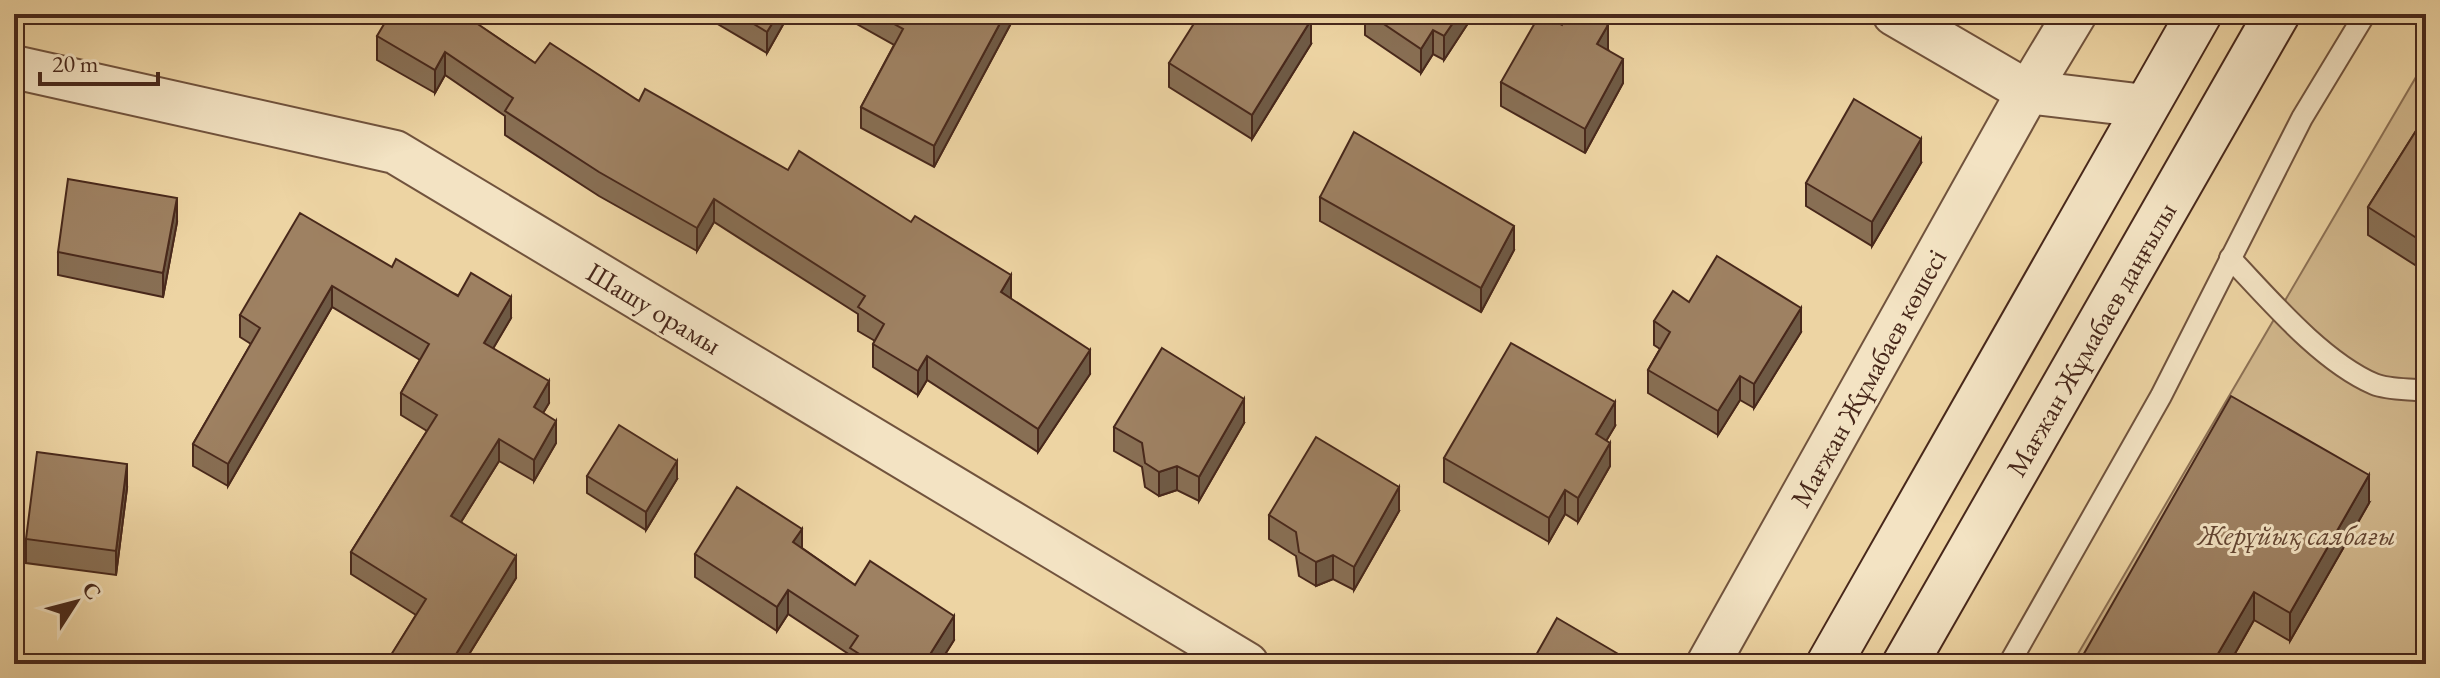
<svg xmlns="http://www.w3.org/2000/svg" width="2440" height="678" font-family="'EB Garamond',serif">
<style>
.green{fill:#d1b78c;stroke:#8c7054;stroke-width:2}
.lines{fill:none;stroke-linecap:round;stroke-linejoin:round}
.service-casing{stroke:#71533d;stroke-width:24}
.minor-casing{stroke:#71533d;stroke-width:46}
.secondary-casing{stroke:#48281b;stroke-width:48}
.service{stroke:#f3e3c3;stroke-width:20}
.minor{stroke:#f3e3c3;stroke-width:42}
.secondary{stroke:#f3e3c3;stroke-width:44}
.wall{fill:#886f54;stroke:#48281b;stroke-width:2}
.shaded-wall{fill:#6f5a45;stroke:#48281b;stroke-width:2}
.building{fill:#9e8162;stroke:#48281b;stroke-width:2}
.labels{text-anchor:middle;stroke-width:6;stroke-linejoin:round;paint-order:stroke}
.street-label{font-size:28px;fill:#48281b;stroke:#f3e3c3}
.park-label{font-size:28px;font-style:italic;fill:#634532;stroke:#f3e3c3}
</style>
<rect width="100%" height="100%" fill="#edd4a3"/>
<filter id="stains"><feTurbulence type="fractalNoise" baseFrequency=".0025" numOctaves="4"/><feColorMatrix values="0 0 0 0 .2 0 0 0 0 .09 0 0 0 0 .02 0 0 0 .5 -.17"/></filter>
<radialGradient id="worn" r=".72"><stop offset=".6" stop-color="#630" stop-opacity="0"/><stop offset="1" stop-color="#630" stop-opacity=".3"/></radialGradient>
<path class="green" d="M2426 60V664H2072Z"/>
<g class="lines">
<g class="service-casing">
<g id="service">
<path d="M2230 258C2269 299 2321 361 2374 384 2386 389 2403 389 2416 390"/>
<path d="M2009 664 2161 396 2302 118 2365 14"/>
</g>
</g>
<g class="minor-casing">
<g id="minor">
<path d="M1894 14 2028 92 2145 106"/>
<path d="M14 67 395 152 1247 664"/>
<path d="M1708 664 2028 92 2075 14"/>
</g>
</g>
<g class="secondary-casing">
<g id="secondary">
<path d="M1829 664 2199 14"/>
<path d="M1905 664 2277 14"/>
</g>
</g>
<use href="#service" class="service"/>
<use href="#minor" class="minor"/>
<use href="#secondary" class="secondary"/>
</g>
<g class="wall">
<path d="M168 14H200V20Z"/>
<path d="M474 14V22L535 63 639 101 1011 299 1090 374 1038 452 927 380 918 395 873 367V344L875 341 858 331V314L714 222 697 251 599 196 505 135V116L445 75 435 93 377 60V36Z"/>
<path d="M704 14H789L767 53 704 16Z"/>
<path d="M839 14H1016L934 167 861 128V107L894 45Z"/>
<path d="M1365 14H1474L1444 60 1433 54 1421 73 1365 35Z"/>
<path d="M1311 44 1252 139 1169 87V63Z"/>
<path d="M1608 49 1623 83 1585 153 1501 106V82Z"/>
<path d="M2426 115V272L2368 235V207Z"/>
<path d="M1921 163 1872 246 1806 206V183Z"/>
<path d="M1320 197 1514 250 1481 312 1320 221Z"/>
<path d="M177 222 163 297 58 275V252Z"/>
<path d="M392 267 511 318 493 348 549 403 543 413 556 443 534 481 499 461 461 522 516 578 463 664H386L416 615 351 574V552L427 431 401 415V393L420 360 332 307 228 486 193 466V444L251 344 240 337V315Z"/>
<path d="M1689 302 1801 332 1754 408 1740 400 1718 435 1648 393V370L1660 349 1654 345V321Z"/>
<path d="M1244 423 1199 501 1177 490 1159 496 1145 487 1142 467 1114 451V427Z"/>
<path d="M1615 426 1606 441 1610 466 1578 522 1565 514 1549 542 1444 482V458Z"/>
<path d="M587 476 677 479 646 530 587 493Z"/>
<path d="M127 488 116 575 26 563V539Z"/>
<path d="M2369 503 2290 641 2254 620 2229 664H2078Z"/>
<path d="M1399 511 1354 590 1333 579 1316 586 1299 576 1296 556 1269 539V515Z"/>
<path d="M802 548 855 585 954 640 939 664H850V655L788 614 777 631 695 577V554Z"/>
</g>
<g class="shaded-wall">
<path d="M467 14H474V24L466 16Z"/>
<path d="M778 14H789L767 53V32Z"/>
<path d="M1005 14H1016L934 167V146Z"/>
<path d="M1459 14H1474L1444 60V36Z"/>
<path d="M1311 20V44L1252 139V115Z"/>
<path d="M1608 25V49L1597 68V44Z"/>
<path d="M1433 30V54L1421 73V49Z"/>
<path d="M445 52V75L435 93V70Z"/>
<path d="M1623 59V83L1585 153V129Z"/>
<path d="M1921 139V163L1872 246V222Z"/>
<path d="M177 198V222L163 297V273Z"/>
<path d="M714 199V222L697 251V228Z"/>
<path d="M1514 226V250L1481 312V288Z"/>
<path d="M1011 275V299L1001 292Z"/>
<path d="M332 286V307L228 486V464Z"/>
<path d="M511 297V318L484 364V343Z"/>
<path d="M1801 308V332L1754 408V384Z"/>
<path d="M1090 350V374L1038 452V429Z"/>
<path d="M927 356V380L918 395V371Z"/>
<path d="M1740 376V400L1718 435V411Z"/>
<path d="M549 381V403L534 428V407Z"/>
<path d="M1244 399V423L1199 501V477Z"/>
<path d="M1615 402V426L1596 458V434Z"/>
<path d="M556 421V443L534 481V460Z"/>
<path d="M499 439V461L451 538V516Z"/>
<path d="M1610 443V466L1578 522V498Z"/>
<path d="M677 461V479L646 530V512Z"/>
<path d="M127 464V488L116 575V551Z"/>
<path d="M1177 466V490L1159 496V472Z"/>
<path d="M2369 475V503L2290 641V613Z"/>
<path d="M1399 487V511L1354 590V567Z"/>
<path d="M1565 490V514L1549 542V518Z"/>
<path d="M802 529V553L793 542Z"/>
<path d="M1333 555V579L1316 586V562Z"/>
<path d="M516 556V578L463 664H450Z"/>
<path d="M788 590V614L777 631V607Z"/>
<path d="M2254 592V620L2229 664H2212Z"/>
<path d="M954 616V640L939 664H924Z"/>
</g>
<g class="building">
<path d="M390 14H467L466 16 535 63 550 43 639 101 645 89 788 170 799 151 911 222 915 216 1011 275 1001 292 1090 350 1038 429 927 356 918 371 873 344 884 324 858 307 865 296 714 199 697 228 599 172 505 111 513 98 445 52 435 70 377 36Z"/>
<path d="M737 14H778L767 32Z"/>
<path d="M876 14H1005L934 146 861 107 903 29Z"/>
<path d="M1200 14H1302L1311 20 1252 115 1169 63Z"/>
<path d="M1369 14H1459L1444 36 1433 30 1421 49Z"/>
<path d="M1540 14H1542L1562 25 1569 14H1588L1608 25 1597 44 1623 59 1585 129 1501 82Z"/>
<path d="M1854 99 1921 139 1872 222 1806 183Z"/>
<path d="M2426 115V244L2368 207Z"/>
<path d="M1354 132 1514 226 1481 288 1320 197Z"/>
<path d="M68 179 177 198 163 273 58 252Z"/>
<path d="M300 213 392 267 396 259 458 296 471 273 511 297 484 343 549 381 534 407 556 421 534 460 499 439 451 516 516 556 450 664 386 663 426 599 351 552 437 415 401 393 429 344 332 286 228 464 193 444 260 328 240 315Z"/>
<path d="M1717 256 1801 308 1754 384 1740 376 1718 411 1648 370 1670 332 1654 321 1673 291 1689 302Z"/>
<path d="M1511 343 1615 402 1596 434 1610 443 1578 498 1565 490 1549 518 1444 458Z"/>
<path d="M1162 348 1244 399 1199 477 1177 466 1159 472 1145 463 1142 443 1114 427Z"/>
<path d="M2231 396 2369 475 2290 613 2254 592 2212 664H2078Z"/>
<path d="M619 425 677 461 646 512 587 476Z"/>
<path d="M1316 437 1399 487 1354 567 1333 555 1316 562 1299 552 1296 532 1269 515Z"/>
<path d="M37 452 127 464 116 551 26 539Z"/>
<path d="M737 487 802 529 793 542 855 585 870 561 954 616 924 664H875L850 648 858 636 788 590 777 607 695 554Z"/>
<path d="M1557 618 1620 655 1615 664H1531Z"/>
<path d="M1018 655 1032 664H1012Z"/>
<path d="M1512 655 1528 664H1494Z"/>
</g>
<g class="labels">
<g class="street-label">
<text transform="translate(654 308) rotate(31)" y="10">Шашу орамы</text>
<text transform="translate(2091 339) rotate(-60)" y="10">Мағжан Жұмабаев даңғылы</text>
<text transform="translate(1868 378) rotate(-61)" y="10">Мағжан Жұмабаев көшесі</text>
</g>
<g class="park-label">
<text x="2297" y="545">Жерұйық саябағы</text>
</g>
</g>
<rect width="2440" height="678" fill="none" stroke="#edd4a3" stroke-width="48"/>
<rect x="16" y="16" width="2408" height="646" fill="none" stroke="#48281b" stroke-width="4"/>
<rect x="24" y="24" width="2392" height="630" fill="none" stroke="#48281b" stroke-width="2"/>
<g transform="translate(76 602) rotate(54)" stroke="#f3e3c3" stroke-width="6" paint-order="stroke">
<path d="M0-6L14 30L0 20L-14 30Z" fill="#48281b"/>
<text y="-12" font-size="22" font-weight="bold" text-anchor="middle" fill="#48281b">С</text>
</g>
<path d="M40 72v12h118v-12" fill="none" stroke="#48281b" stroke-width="4"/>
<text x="52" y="72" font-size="24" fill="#48281b" stroke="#f3e3c3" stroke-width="6" paint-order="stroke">20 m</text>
<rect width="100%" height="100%" filter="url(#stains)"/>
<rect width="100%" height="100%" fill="url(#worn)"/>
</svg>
